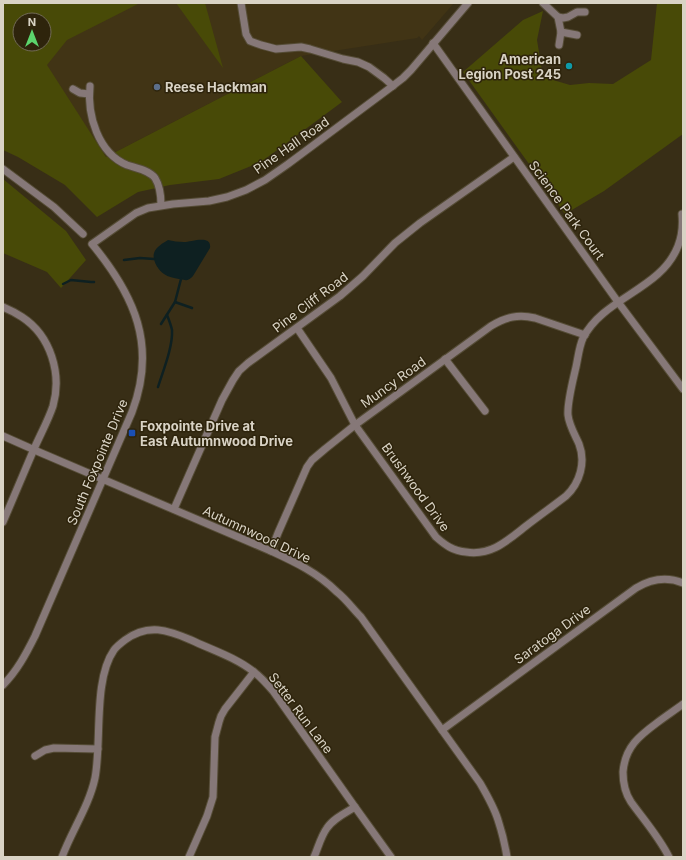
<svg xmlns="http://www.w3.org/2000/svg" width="686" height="860" font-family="Inter,sans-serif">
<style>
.built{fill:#413415}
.green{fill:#484a07;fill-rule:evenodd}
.water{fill:#0e2021}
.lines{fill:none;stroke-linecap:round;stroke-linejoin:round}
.stream{stroke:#0e2021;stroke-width:2.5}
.minor-casing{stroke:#554c36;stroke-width:9}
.minor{stroke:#867878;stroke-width:7}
.culture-dot{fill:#0f9aa8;stroke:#2e240c;stroke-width:1.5}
.service-dot{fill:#5c6f8a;stroke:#2e240c;stroke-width:1.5}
.transit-dot{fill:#1a4fb4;stroke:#2e240c;stroke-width:1.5}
.labels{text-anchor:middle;stroke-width:3;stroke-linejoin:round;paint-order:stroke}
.poi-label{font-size:13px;font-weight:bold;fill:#d9d3c5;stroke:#2e240c;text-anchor:start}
.street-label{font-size:13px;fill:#d9d3c5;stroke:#2e240c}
</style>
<rect width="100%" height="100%" fill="#382e16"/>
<path class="built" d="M3 3H454L422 40 419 36 417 38 301 56 106 157 46 66 44 44V20H20Z"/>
<g class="green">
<path d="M3 3H140L67 40 47 65 106 157 301 56 342 102 261 162 219 179 170 185 138 192 97 217 65 185 18 157 3 150ZM20 20H44V44H20Z"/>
<path d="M176 3H205L223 68Z"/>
<path d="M657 3H683V134L604 191 565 214 463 72 523 20 543 11 537 40 543 77 570 85 589 83 613 84 651 60Z"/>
<path d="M3 179 66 231 86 260 61 288 47 272 3 253Z"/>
</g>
<path class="water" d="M168 240C173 241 178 242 184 242 191 242 212 234 210 248L193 276C191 278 188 281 185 280 183 280 181 279 179 279 174 278 168 277 164 274 158 270 152 260 154 253 156 247 163 243 168 240Z"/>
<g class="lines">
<g class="stream">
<path d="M124 260 140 258 154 259"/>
<path d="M63 284 71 280 91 282H94"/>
<path d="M175 302 192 308"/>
<path d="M161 324 175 302 181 279"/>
<path d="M158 387C163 371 173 347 172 330 171 325 169 320 167 315"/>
</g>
<g class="minor-casing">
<g id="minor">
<path d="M241 3 246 34 250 41 261 45 276 49 301 47 310 49 343 59 358 62 369 67 384 78 393 86"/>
<path d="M543 3 558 17 563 18 568 17 577 12H585"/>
<path d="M558 17 561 32 577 35"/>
<path d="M433 43 618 302 683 389"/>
<path d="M559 45 561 32"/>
<path d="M90 86C87 115 98 153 127 165 136 168 149 170 155 178 160 186 161 197 161 205"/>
<path d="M73 89 80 93 89 94"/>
<path d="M3 169 54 207 83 234"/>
<path d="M3 307C10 310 16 313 22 317 51 336 62 374 53 406 48 421 40 435 34 449 24 473 13 498 3 522"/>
<path d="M297 328 331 378 355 425 436 537C445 545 453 551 466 552 491 556 507 541 526 526 539 516 553 506 566 496 580 483 586 462 579 444 575 435 569 425 568 415 567 403 573 380 576 367 578 358 579 347 583 338 604 297 661 290 678 246 682 236 683 225 682 214"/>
<path d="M445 359 485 411"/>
<path d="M3 436 39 452 271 551C295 562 318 573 337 592 346 599 353 609 361 617L480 783C487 795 494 807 498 820 502 832 505 845 507 857"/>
<path d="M174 509 222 400 233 380 239 371 248 363 340 296 363 276 395 243 420 223 514 157"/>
<path d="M271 551 278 533 307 467 312 460 325 449 355 425 491 326C506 317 518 314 535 318L585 335"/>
<path d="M3 685C17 671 26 654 35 636L132 412C157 346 135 296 92 244L136 213 148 208 173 204 209 201 227 197 246 190 265 180 288 164 390 88 403 78 411 70 468 3"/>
<path d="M442 730 636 588C651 579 666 576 683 583"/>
<path d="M35 756 45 750 54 748 98 749"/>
<path d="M62 857C72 830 89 806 95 778 102 742 93 680 114 650 117 646 121 643 125 640 148 623 168 630 191 640 212 650 235 657 254 672 261 677 267 684 273 691L355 807 391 857"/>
<path d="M189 857 207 816 213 797 215 737 219 722 221 716 225 709 254 672"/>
<path d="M314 857C318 848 321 836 327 828 333 819 345 813 355 807"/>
<path d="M669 857C659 837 644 820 631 802 625 793 623 783 623 772 625 747 639 736 658 722 666 716 675 710 683 704"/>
</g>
</g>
<use href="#minor" class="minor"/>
</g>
<circle class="culture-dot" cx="569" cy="66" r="4"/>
<circle class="service-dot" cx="157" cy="87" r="4"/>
<rect class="transit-dot" x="128" y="429" width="8" height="8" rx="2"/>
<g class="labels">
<g class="poi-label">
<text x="561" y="64" text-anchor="end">American<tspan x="561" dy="15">Legion Post 245</tspan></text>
<text x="165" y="92">Reese Hackman</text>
<text x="140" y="431">Foxpointe Drive at<tspan x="140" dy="15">East Autumnwood Drive</tspan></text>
</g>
<g class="street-label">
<text transform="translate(291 145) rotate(-35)" y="5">Pine Hall Road</text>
<text transform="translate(567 210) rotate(54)" y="5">Science Park Court</text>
<text transform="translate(310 302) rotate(-37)" y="5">Pine Cliff Road</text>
<text transform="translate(393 382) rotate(-36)" y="5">Muncy Road</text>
<text transform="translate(97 462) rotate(-67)" y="5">South Foxpointe Drive</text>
<text transform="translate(416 487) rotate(54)" y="5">Brushwood Drive</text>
<text transform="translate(257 534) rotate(25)" y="5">Autumnwood Drive</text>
<text transform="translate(552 634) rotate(-36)" y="5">Saratoga Drive</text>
<text transform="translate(301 713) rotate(53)" y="5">Setter Run Lane</text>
</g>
</g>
<rect width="686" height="860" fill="none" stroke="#d9d3c5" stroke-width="8"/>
<g transform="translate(32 32)"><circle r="19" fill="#2e240c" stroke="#726a56"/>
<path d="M0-3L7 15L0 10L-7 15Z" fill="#5cd56d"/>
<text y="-6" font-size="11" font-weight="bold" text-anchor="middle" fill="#d9d3c5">N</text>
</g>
</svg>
